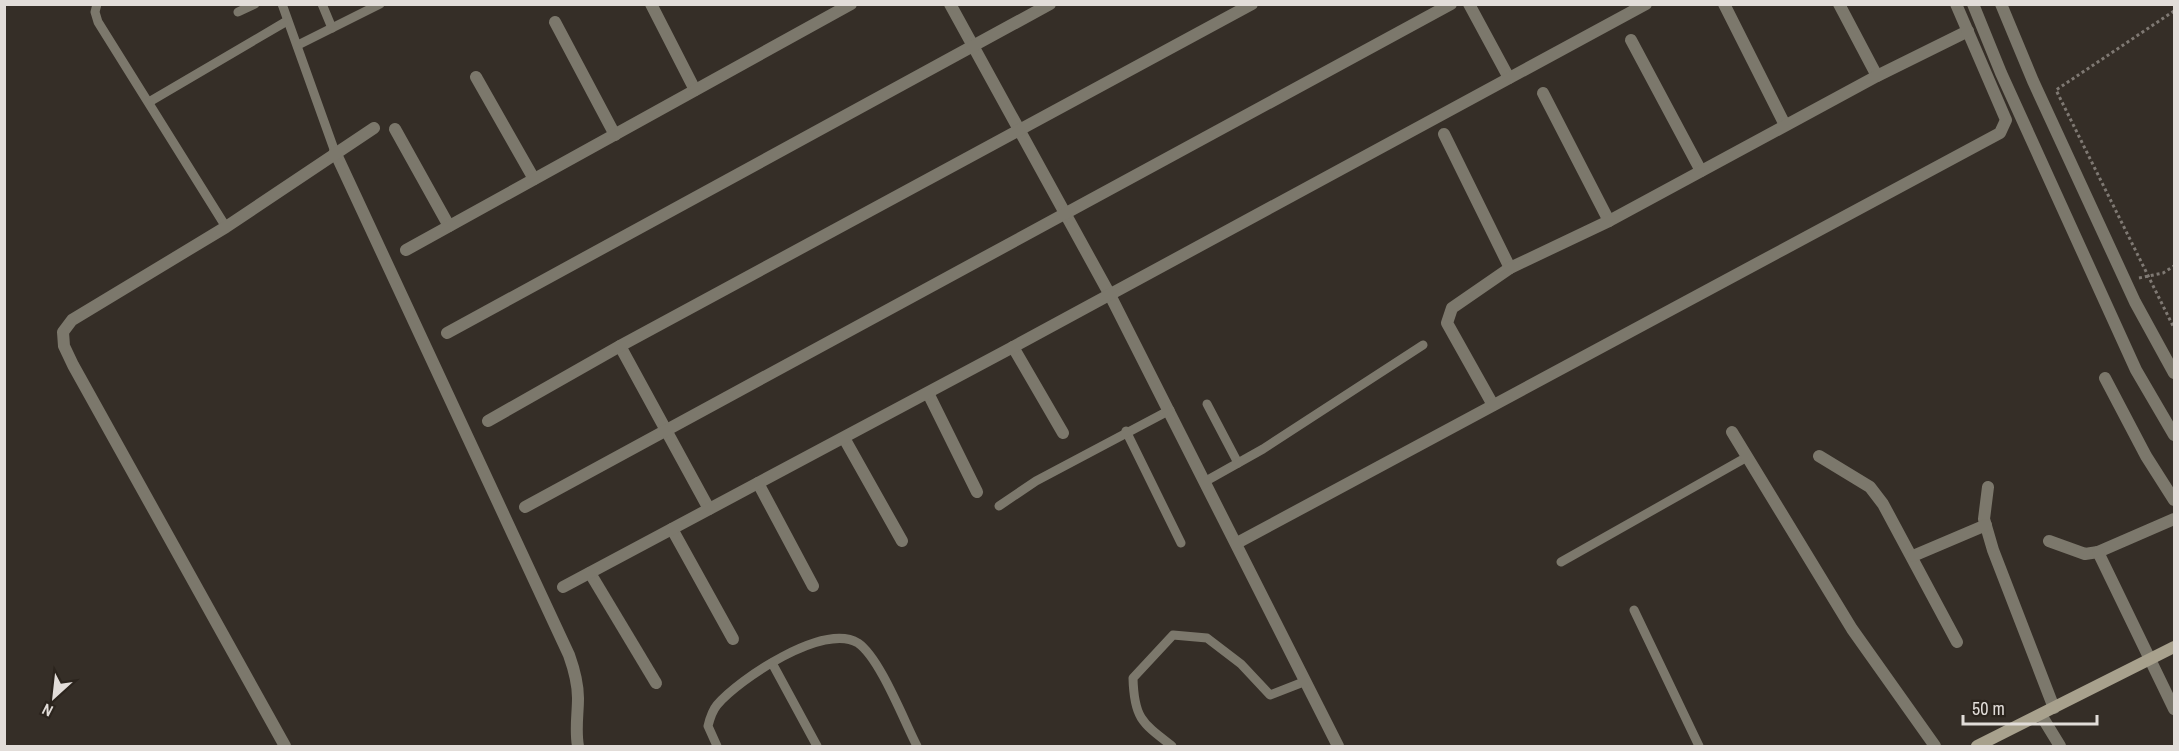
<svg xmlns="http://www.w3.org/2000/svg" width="2179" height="751" font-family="'Archivo Narrow',sans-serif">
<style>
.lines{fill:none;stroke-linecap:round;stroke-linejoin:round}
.path{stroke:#7f7973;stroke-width:3;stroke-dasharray:3 3;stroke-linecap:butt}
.lane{stroke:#7c786c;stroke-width:9}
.street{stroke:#7c786c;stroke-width:12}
.secondary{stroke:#a8a18d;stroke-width:12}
</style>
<rect width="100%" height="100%" fill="#352e27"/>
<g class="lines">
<g class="path">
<path d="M2174 11 2056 90 2174 328"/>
<path d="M2139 278 2163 273 2174 266"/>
</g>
<g class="lane">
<path d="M97 4 95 12 98 22 226 227"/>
<path d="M282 4 335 152"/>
<path d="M322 4 332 28"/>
<path d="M238 12 255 4"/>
<path d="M298 45 380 4"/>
<path d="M149 102 287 21"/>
<path d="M1207 404 1238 463"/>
<path d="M1126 431 1181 543"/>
<path d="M1206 481 1263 449 1423 345"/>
<path d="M999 506 1036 481 1170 410"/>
<path d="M1561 562 1747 457"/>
<path d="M1634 610 1699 746"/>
<path d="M772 663 817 746"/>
<path d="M717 746 708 726C710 718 712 711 717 705 739 679 824 622 858 643 880 658 904 721 917 746"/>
<path d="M1172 746C1142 723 1134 718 1133 678L1173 635 1207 638 1241 664 1270 695 1306 681"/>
</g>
<g class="street">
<path d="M651 4 695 90"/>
<path d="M950 4 1110 295 1338 746"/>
<path d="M1469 4 1509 78"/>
<path d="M1724 4 1785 125"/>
<path d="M1839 4 1877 76"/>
<path d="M1973 4 2001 73 2136 370 2174 435"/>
<path d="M2001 4 2033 81 2135 302 2174 373"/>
<path d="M555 22 615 135"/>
<path d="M1631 40 1701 171"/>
<path d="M476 77 534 179"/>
<path d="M1543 93 1609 221"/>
<path d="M395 129 449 226"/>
<path d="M1444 134 1510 268"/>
<path d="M335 152 569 655C574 669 578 683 578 698 578 714 575 730 578 746"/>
<path d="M406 250 851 4"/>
<path d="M447 333 1050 4"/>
<path d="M620 346 709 509"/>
<path d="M1013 347 1063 433"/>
<path d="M2105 378 2146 456 2174 500"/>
<path d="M928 393 977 492"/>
<path d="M1493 405 1447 323 1452 308 1510 268 1609 221 1877 76 1968 31"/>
<path d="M488 421 620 346 1252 4"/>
<path d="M1732 432 1852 629 1935 746"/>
<path d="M844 438 902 541"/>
<path d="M1819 456 1870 487 1883 504 1957 642"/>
<path d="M758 483 813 586"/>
<path d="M1988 487 1984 519 1993 550 2054 708"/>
<path d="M525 507 1451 4"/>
<path d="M672 529 733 639"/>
<path d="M2049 541 2085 554 2098 552 2174 519"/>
<path d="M1237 543 2000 133 2006 120 1956 4"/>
<path d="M2098 552 2174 709"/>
<path d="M1913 556 1986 525"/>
<path d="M590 573 656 683"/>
<path d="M563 587 1013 347 1646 4"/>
<path d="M2041 715 2060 746"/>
<path d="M285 746 73 365 64 346 63 332 72 320 226 227 374 128"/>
</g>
<path class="secondary" d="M1977 746 2174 647"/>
</g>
<rect width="2179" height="751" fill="none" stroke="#e2ddd9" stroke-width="12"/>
<g transform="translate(54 697) rotate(207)" stroke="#2b241d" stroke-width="4.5" paint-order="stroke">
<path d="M0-4.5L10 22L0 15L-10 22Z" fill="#e2ddd9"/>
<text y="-9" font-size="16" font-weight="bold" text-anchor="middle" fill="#e2ddd9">N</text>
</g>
<path d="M1963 715v9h134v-9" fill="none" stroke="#e2ddd9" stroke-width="3"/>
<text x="1972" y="715" font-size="18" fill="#e2ddd9" stroke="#2b241d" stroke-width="4.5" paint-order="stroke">50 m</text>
</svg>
